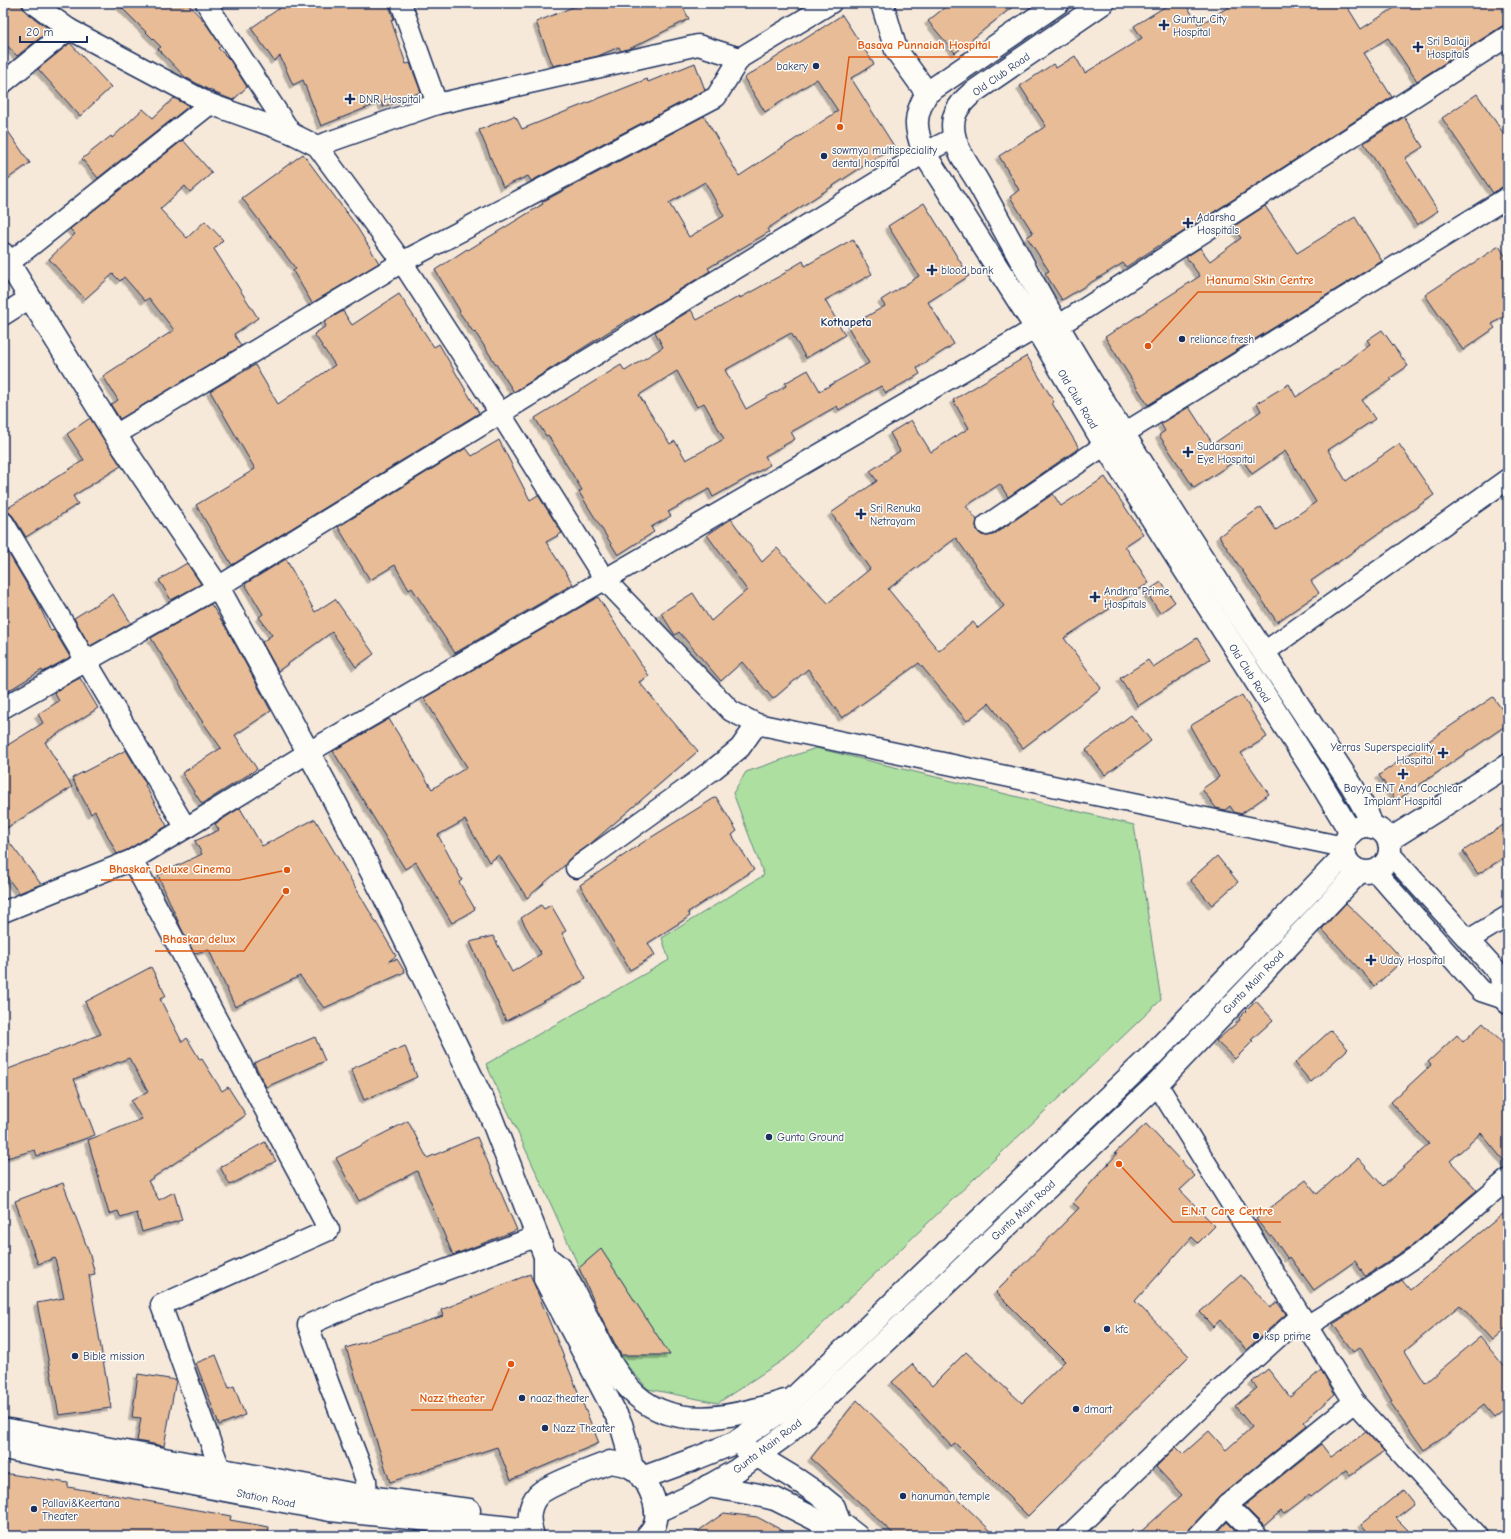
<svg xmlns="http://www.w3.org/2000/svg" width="1511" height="1539" font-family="'Comic Neue',sans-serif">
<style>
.pitch{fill:#acdfa0;stroke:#64877f}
.building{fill:#e7bc97;stroke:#1b2f5e;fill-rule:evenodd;filter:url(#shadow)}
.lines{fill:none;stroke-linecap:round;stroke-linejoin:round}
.minor-casing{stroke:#1b2f5e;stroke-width:23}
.tertiary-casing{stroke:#1b2f5e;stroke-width:25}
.secondary-casing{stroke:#1b2f5e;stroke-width:25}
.minor{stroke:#fdfcf7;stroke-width:20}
.tertiary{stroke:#fdfcf7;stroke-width:22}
.secondary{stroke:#fdfcf7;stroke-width:22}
.poi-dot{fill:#1b2f5e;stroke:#fdfcf7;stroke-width:1.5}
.labels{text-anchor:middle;stroke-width:3;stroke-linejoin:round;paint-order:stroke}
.poi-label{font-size:11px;fill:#1b2f5e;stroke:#fdfcf7;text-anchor:start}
.street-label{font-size:11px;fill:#1b2f5e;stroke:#fdfcf7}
.neighbourhood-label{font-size:12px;font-weight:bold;fill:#1b2f5e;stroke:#fdfcf7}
.leader{fill:none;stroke:#de5710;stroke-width:1.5}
.callout-dot{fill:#de5710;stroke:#fdfcf7;stroke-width:1.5}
.callout-label{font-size:12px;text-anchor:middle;font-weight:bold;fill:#de5710;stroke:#fdfcf7;stroke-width:3;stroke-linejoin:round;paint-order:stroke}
</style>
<defs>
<filter id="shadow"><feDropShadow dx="-3.5" dy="3.5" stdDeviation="0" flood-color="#0004"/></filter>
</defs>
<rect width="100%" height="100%" fill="#f6e9da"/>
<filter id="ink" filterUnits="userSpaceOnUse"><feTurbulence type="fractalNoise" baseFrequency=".025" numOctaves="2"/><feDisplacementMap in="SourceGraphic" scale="8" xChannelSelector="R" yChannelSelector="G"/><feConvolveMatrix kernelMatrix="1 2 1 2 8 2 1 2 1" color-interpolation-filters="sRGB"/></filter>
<g filter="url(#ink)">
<path class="pitch" d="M816 748 1134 825 1161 1000 789 1356 718 1403 648 1389 618 1355 554 1211 486 1064 669 960 662 938 764 875 733 793 746 772Z"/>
<g class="building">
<path d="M3 3H20L26 12 50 30 17 56 3 41Z"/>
<path d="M117 3H187L204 21 221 46 218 48 230 60 247 87 233 100 215 93 210 89 209 90 185 77 158 49 161 47Z"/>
<path d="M287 3H388L394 19 391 20 406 64 410 63 421 92 383 107 381 102 321 126 303 80 293 85 280 56 274 61 251 28Z"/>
<path d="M583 3H681L689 19 631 48 621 51 619 47 598 56 553 66 536 22Z"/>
<path d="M950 3H1017L955 53 928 21Z"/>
<path d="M1171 3H1185L1199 25 1235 3H1345L1361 29 1402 3H1508V25L1502 26 1417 81 1388 38 1364 53 1392 97 1172 239 1171 238 1126 267 1123 263 1062 300 1045 273 1049 271 1027 237 1033 233 1010 197 1019 190 999 156 1046 126 1020 86 1053 64 1056 68 1075 56 1085 73 1142 38 1134 26Z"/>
<path d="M842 15 874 64 851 78 894 146 767 229 769 232 708 268 710 271 635 317 634 316 605 334 514 392 475 332 474 333 459 312 460 311 435 270 467 249 468 250 543 204 542 202 704 116 739 176 838 111 817 79 765 112 744 78ZM705 182 724 216 689 237 669 203Z"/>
<path d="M70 43 111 87 80 116 38 69Z"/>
<path d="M695 63 705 90 531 181 528 176 503 187 479 130 514 116 515 118 516 117 522 129 647 79 648 82Z"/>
<path d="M1477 94 1508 140V186L1502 187 1493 193 1442 118Z"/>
<path d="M174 98 189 106 98 178 82 159 111 136 112 138 143 109 153 118Z"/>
<path d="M1404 117 1423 147 1405 158 1438 211 1417 225 1364 143Z"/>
<path d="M3 124 30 163 3 182Z"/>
<path d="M183 140 212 173 190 192 185 186 160 209 187 238 205 221 223 240 214 249 258 318 234 334 241 346 120 419 111 405 118 400 103 376 174 330 149 298 145 301 124 277 120 281 113 274 85 299 49 259 75 234 70 229Z"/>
<path d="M303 154 355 224 379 263 312 303 293 271 296 269 242 198Z"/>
<path d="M924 203 969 276 928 302 954 344 917 368 920 374 886 393 881 386 839 410 837 406 791 432 795 439 765 456 770 465 713 497 709 489 668 512 671 516 651 527 654 532 618 555 579 492 582 490 548 435 546 436 535 418 621 365 625 371 663 347 655 332 691 310 697 320 740 296V298L787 272 786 271 803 261 805 266 853 239 872 274 825 300 845 335 806 358 791 333 725 370 746 409 786 386 785 383 808 370 820 391 869 363 848 327 885 306 881 300 919 276 888 226ZM677 371 697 407 704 403 724 439 686 460 675 441 670 444 639 395Z"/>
<path d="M1265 206 1297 253 1355 217 1382 261 1148 405 1105 337 1200 276 1186 257 1200 248 1210 261 1241 238 1233 227Z"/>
<path d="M1499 246 1508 260V314L1492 324 1495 328 1463 350 1425 295Z"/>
<path d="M399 294 434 347 439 344 479 413 232 565 196 505 255 469 210 391 255 365 278 404 335 365 314 334 326 326 324 322 343 311 352 325Z"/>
<path d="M1382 330 1408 366 1390 378 1392 380 1362 400 1375 419 1328 450 1346 481 1399 444 1434 495 1311 581 1319 593 1277 622 1219 536 1261 507 1276 530 1316 502 1285 451 1252 474 1241 457 1194 488 1159 435 1165 431 1161 424 1189 407 1213 444 1261 411 1257 403 1289 384 1296 397 1352 359V357L1370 344 1367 340Z"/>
<path d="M1027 356 1054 402 1052 403 1079 448 1008 497 1000 484 966 506 977 520 976 526 978 532 982 535 988 536 993 535 1053 494 1061 506 1105 477 1143 534 1125 546 1149 583 1064 638 1101 688 1023 748 989 703 967 721 919 663 842 718 808 669 773 699 742 662 721 681 679 632 675 635 661 613 693 593 711 621 747 590 707 535 731 519 762 562 777 548 828 603 870 569 831 513 877 481 870 471 900 451 890 433 911 420 931 452 969 428 953 400ZM956 538 1004 606 978 628 973 622 939 651 888 589Z"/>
<path d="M90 418 121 466 73 496 78 504 26 537 13 516 9 512 3 511 84 460 67 434Z"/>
<path d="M499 440 530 500 538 495 562 533 546 542 573 584 455 653 412 588 409 590 395 565 370 580 338 527 466 448 472 456Z"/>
<path d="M3 544 39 605 51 631 54 630 70 657 43 672 42 670 3 694Z"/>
<path d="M286 559 315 612 335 599 374 654 356 667 332 632 278 671 262 642 272 635 259 617 263 614 245 584Z"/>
<path d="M187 563 201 584 171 600 159 580Z"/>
<path d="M1161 582 1175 602 1160 613 1146 592Z"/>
<path d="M113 594 131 623 90 646 74 618Z"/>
<path d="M598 597 649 676 639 682 698 751 589 845 569 859 565 865 527 898 499 855 489 862 465 820 438 835 462 880 459 882 475 909 452 923 416 862 405 869 333 751 389 719 432 789 467 767 424 698Z"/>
<path d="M211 604 228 631 271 711 235 735 257 769 202 804 182 773 221 748 200 718 151 638Z"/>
<path d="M1197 638 1210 659 1138 706 1120 678 1148 660 1153 667Z"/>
<path d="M80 678 98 708 45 742 72 787 3 830V748L43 723 38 714 59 701 54 692Z"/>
<path d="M1242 695 1267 737 1241 753 1269 794 1241 814 1234 812 1230 806 1225 810 1216 808 1202 789 1219 777 1190 726Z"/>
<path d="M1493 697 1508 718V724L1396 801 1379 775Z"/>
<path d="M1131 715 1151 741 1105 775 1086 750Z"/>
<path d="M126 750 146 784 145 785 167 826 127 850 117 854 95 811 91 814 72 778Z"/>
<path d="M716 797 737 831 732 835 754 870 688 912 690 916 648 943 655 955 630 970 580 885 642 843Z"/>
<path d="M240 808 262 846 315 819 396 956 389 961 397 959 405 972 324 1008 300 976 235 1007 209 950 194 953 181 928 158 875 202 854 195 841 219 830 215 824Z"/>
<path d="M1508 822V855L1478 874 1463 851Z"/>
<path d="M3 834 41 884 19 893 3 872Z"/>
<path d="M1217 856 1238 882 1212 905 1190 880Z"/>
<path d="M1346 903 1372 928 1373 927 1403 960 1375 986 1322 929Z"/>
<path d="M541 905 544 909 551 905 566 931 562 933 586 979 506 1021 470 942 493 936 512 972 541 954 521 918Z"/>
<path d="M151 967 166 996 160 999 182 1042 187 1038 200 1060 202 1059 222 1091 228 1087 246 1115 148 1181 159 1200 174 1192 182 1220 142 1232 137 1213 121 1218 118 1211 109 1214 88 1140 142 1119 131 1101 148 1091 129 1058 74 1079 95 1135 37 1156 35 1150 3 1159V1071L101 1034 85 1002Z"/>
<path d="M1256 1001 1273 1020 1251 1040 1253 1041 1235 1059 1216 1041 1240 1020 1239 1018Z"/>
<path d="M1483 1023 1508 1049V1166L1481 1133 1450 1161 1477 1190 1413 1245 1365 1276 1355 1261 1314 1290 1290 1257 1288 1259 1272 1236 1270 1237 1256 1219 1306 1180 1317 1194 1358 1158 1383 1186 1429 1144 1391 1102 1431 1065 1428 1062 1457 1035 1463 1042Z"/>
<path d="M1331 1030 1348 1049 1311 1082 1295 1063Z"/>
<path d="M315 1037 325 1061 266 1087 254 1063Z"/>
<path d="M405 1046 417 1077 364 1100 351 1069Z"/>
<path d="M408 1121 427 1158 477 1137 517 1230 453 1255 417 1171 359 1201 336 1158Z"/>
<path d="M1146 1124 1195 1176 1180 1190 1215 1226 1198 1243 1192 1237 1135 1301 1189 1356 1028 1516 955 1443 951 1446 892 1382 912 1364 932 1386 966 1352 1022 1403 1065 1361 996 1292 1079 1208 1073 1203 1117 1154 1115 1153Z"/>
<path d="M265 1142 276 1161 230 1185 220 1167Z"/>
<path d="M63 1183 90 1255 95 1274 89 1275 111 1408 59 1415 37 1303 64 1298 55 1258 38 1264 15 1201Z"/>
<path d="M1508 1210V1326L1492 1340 1460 1305 1405 1351 1425 1383 1480 1337 1508 1371V1406L1494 1417 1484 1405 1443 1438 1424 1450 1390 1402 1392 1401 1360 1347 1353 1352 1333 1324 1402 1280 1410 1290Z"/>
<path d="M601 1249 670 1355H621L600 1315 579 1268Z"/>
<path d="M530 1274 599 1443 511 1480 497 1447 390 1482 346 1348 443 1316 441 1310Z"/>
<path d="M1241 1275 1270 1308 1277 1302 1286 1314 1246 1350 1220 1320 1213 1327 1200 1312Z"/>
<path d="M216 1355 229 1388 234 1386 245 1415 219 1425 196 1363Z"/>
<path d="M1268 1369 1290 1397 1321 1370 1335 1394 1304 1421 1307 1425 1219 1497 1190 1528 1187 1536H1136L1182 1495 1156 1467 1176 1447 1183 1454 1209 1431 1226 1450 1252 1427 1235 1406 1257 1388 1252 1382Z"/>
<path d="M138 1374 176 1380 164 1446 137 1441 141 1418 132 1417Z"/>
<path d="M857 1400 924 1466 996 1536H896L811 1458Z"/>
<path d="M1366 1432 1384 1451 1350 1475 1346 1470 1311 1497 1309 1495 1284 1514 1281 1511 1264 1526 1244 1506 1321 1444 1331 1457Z"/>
<path d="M3 1473 68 1483V1487L231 1516 230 1520 269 1527 268 1536H3Z"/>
<path d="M1403 1490 1414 1504 1396 1518 1414 1536H1371L1361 1524Z"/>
<path d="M724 1513 757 1517 793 1536H691Z"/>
<path d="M1227 1522 1240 1535 1214 1536Z"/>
</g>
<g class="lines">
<g class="minor-casing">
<g id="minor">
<path d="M33 3 69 29 210 104 291 133 317 146 402 262 500 413 605 580 731 711 757 724 1344 847"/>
<path d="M206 3 291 133"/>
<path d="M3 83 69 29"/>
<path d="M437 104 698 45 740 58"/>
<path d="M317 146 437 104 401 3"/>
<path d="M9 263 210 104"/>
<path d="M3 315 30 298"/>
<path d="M1058 326 1508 36"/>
<path d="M115 435 402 262 716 97 740 58 831 3"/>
<path d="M3 522 186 828"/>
<path d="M987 525 1105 445 1508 197"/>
<path d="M1263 653 1508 479"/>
<path d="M3 708 218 587 924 153 954 138"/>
<path d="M1390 854 1500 975 1502 998"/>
<path d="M132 860 329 1230 161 1305 225 1483"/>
<path d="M576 868 714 769 740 748 757 724"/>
<path d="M1375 871 1481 991 1502 998 1508 1004"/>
<path d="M3 912 132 860 186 828 309 752 1036 328"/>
<path d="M1468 940 1508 916"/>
<path d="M1157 1084 1354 1402 1477 1536"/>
<path d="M1307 1326 1381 1280 1420 1254 1508 1179"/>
<path d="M1227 1505 1257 1536"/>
<path d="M358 1510 367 1497 366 1480 329 1384 308 1325 369 1298 538 1236"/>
<path d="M1068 1536 1196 1412 1301 1316"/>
<path d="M1198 1536 1227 1505 1354 1402"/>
</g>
</g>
<g class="tertiary-casing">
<g id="tertiary">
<path d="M1058 3 927 93C913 117 915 128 924 153L1036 328 1105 445 1319 780 1351 833"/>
<path d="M1103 3 972 93C957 106 949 118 955 139 959 155 970 168 978 182 995 213 1012 244 1029 275 1073 355 1122 432 1171 509 1230 602 1291 694 1352 786L1367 813 1372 827"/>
<path d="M3 254 115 435 218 587 324 781 383 894 491 1117 545 1256V1279L621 1424 625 1438 632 1468"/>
<circle cx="1367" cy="849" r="23"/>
<path d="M1389 840 1508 765"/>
<path d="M545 1256C551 1261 559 1266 563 1272 567 1277 569 1283 572 1288 578 1300 584 1312 590 1323 601 1346 612 1369 629 1388 669 1434 735 1417 785 1401"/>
<path d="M3 1429 367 1497 469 1510"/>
<path d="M3 1448 330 1510 531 1530"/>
<path d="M746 1449 799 1481 818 1494 834 1507 839 1522 857 1536"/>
<path d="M642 1478 697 1458 734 1443 777 1414 1153 1054 1345 855"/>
<path d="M708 1486 754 1494 775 1499 823 1523 839 1522"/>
<path d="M656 1512 693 1495 737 1470 787 1434 1157 1084 1360 871"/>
<path d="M533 1536C528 1522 528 1506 538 1495 547 1485 595 1468 610 1462 617 1463 624 1464 631 1467 647 1476 658 1503 656 1520 655 1526 651 1532 647 1536"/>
</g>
</g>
<g class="secondary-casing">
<path id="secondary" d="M882 3 896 50 927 93"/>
</g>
<use href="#minor" class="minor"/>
<use href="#tertiary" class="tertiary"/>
<use href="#secondary" class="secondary"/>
</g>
</g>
<g class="poi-dot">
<path d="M1162 19h4v4h4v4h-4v4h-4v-4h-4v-4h4z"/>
<path d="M1416 41h4v4h4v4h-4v4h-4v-4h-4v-4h4z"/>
<circle cx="816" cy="66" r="4"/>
<path d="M348 93h4v4h4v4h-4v4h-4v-4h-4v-4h4z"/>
<circle cx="824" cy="156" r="4"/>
<path d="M1186 217h4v4h4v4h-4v4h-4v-4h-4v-4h4z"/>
<path d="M930 264h4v4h4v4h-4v4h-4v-4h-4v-4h4z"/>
<circle cx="1182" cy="339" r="4"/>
<path d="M1186 446h4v4h4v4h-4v4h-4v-4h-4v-4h4z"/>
<path d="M859 508h4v4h4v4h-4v4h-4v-4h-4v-4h4z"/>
<path d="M1093 591h4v4h4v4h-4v4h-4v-4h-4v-4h4z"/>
<path d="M1441 747h4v4h4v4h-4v4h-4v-4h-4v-4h4z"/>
<path d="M1401 768h4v4h4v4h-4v4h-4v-4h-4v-4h4z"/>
<path d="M1369 954h4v4h4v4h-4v4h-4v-4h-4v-4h4z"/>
<circle cx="769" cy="1137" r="4"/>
<circle cx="1107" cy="1329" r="4"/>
<circle cx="1256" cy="1336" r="4"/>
<circle cx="75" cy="1356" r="4"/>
<circle cx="522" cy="1398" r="4"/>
<circle cx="1076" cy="1409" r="4"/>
<circle cx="545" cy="1428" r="4"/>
<circle cx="903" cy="1496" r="4"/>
<circle cx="34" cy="1509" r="4"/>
</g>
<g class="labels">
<g class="poi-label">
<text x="1173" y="23">Guntur City<tspan x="1173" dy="13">Hospital</tspan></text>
<text x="1427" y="45">Sri Balaji<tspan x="1427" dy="13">Hospitals</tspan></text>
<text x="808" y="70" text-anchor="end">bakery</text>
<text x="359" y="103">DNR Hospital</text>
<text x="832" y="154">sowmya multispeciality<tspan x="832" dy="13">dental hospital</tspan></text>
<text x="1197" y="221">Adarsha<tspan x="1197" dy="13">Hospitals</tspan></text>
<text x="941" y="274">blood bank</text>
<text x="1190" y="343">reliance fresh</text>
<text x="1197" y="450">Sudarsani<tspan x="1197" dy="13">Eye Hospital</tspan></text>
<text x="870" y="512">Sri Renuka<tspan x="870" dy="13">Netrayam</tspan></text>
<text x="1104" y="595">Andhra Prime<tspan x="1104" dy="13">Hospitals</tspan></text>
<text x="1434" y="751" text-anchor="end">Yerras Superspeciality<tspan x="1434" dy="13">Hospital</tspan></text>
<text x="1403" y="792" text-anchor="middle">Bayya ENT And Cochlear<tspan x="1403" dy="13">Implant Hospital</tspan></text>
<text x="1380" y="964">Uday Hospital</text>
<text x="777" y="1141">Gunta Ground</text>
<text x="1115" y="1333">kfc</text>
<text x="1264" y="1340">ksp prime</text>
<text x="83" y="1360">Bible mission</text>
<text x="530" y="1402">naaz theater</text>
<text x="1084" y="1413">dmart</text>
<text x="553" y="1432">Nazz Theater</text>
<text x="911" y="1500">hanuman temple</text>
<text x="42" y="1507">Pallavi&amp;Keertana<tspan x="42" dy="13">Theater</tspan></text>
</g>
<g class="street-label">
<text transform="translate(1001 74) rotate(-35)" y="4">Old Club Road</text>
<text transform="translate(1078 399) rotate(59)" y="4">Old Club Road</text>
<text transform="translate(1250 673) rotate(57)" y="4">Old Club Road</text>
<text transform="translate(1253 982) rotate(-46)" y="4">Gunta Main Road</text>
<text transform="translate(1023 1210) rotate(-43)" y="4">Gunta Main Road</text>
<text transform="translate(767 1446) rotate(-37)" y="4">Gunta Main Road</text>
<text transform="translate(266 1498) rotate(11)" y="4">Station Road</text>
</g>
<g class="neighbourhood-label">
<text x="846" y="326">Kothapeta</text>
</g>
</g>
<path class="leader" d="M840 127L849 57H998M1148 346L1198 292H1322M287 870L239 880H101M286 891L244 951H155M1119 1164L1173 1222H1281M511 1364L492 1410H411"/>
<g class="callout-dot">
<circle cx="840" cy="127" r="4"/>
<circle cx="1148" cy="346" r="4"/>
<circle cx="287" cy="870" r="4"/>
<circle cx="286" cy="891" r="4"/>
<circle cx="1119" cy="1164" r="4"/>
<circle cx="511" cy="1364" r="4"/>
</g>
<g class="callout-label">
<text x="924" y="49">Basava Punnaiah Hospital</text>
<text x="1260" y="284">Hanuma Skin Centre</text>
<text x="170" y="873">Bhaskar Deluxe Cinema</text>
<text x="199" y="943">Bhaskar delux</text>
<text x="1227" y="1215">E.N.T Care Centre</text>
<text x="452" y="1402">Nazz theater</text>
</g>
<rect width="1511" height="1539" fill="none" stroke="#fdfcf7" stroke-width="16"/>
<rect x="8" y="8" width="1495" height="1523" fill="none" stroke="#1b2f5e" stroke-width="1.5" filter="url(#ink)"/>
<path d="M20 36v6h67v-6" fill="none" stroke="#1b2f5e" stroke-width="2"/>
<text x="26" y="36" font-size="12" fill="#1b2f5e" stroke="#fdfcf7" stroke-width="3" paint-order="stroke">20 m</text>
</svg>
